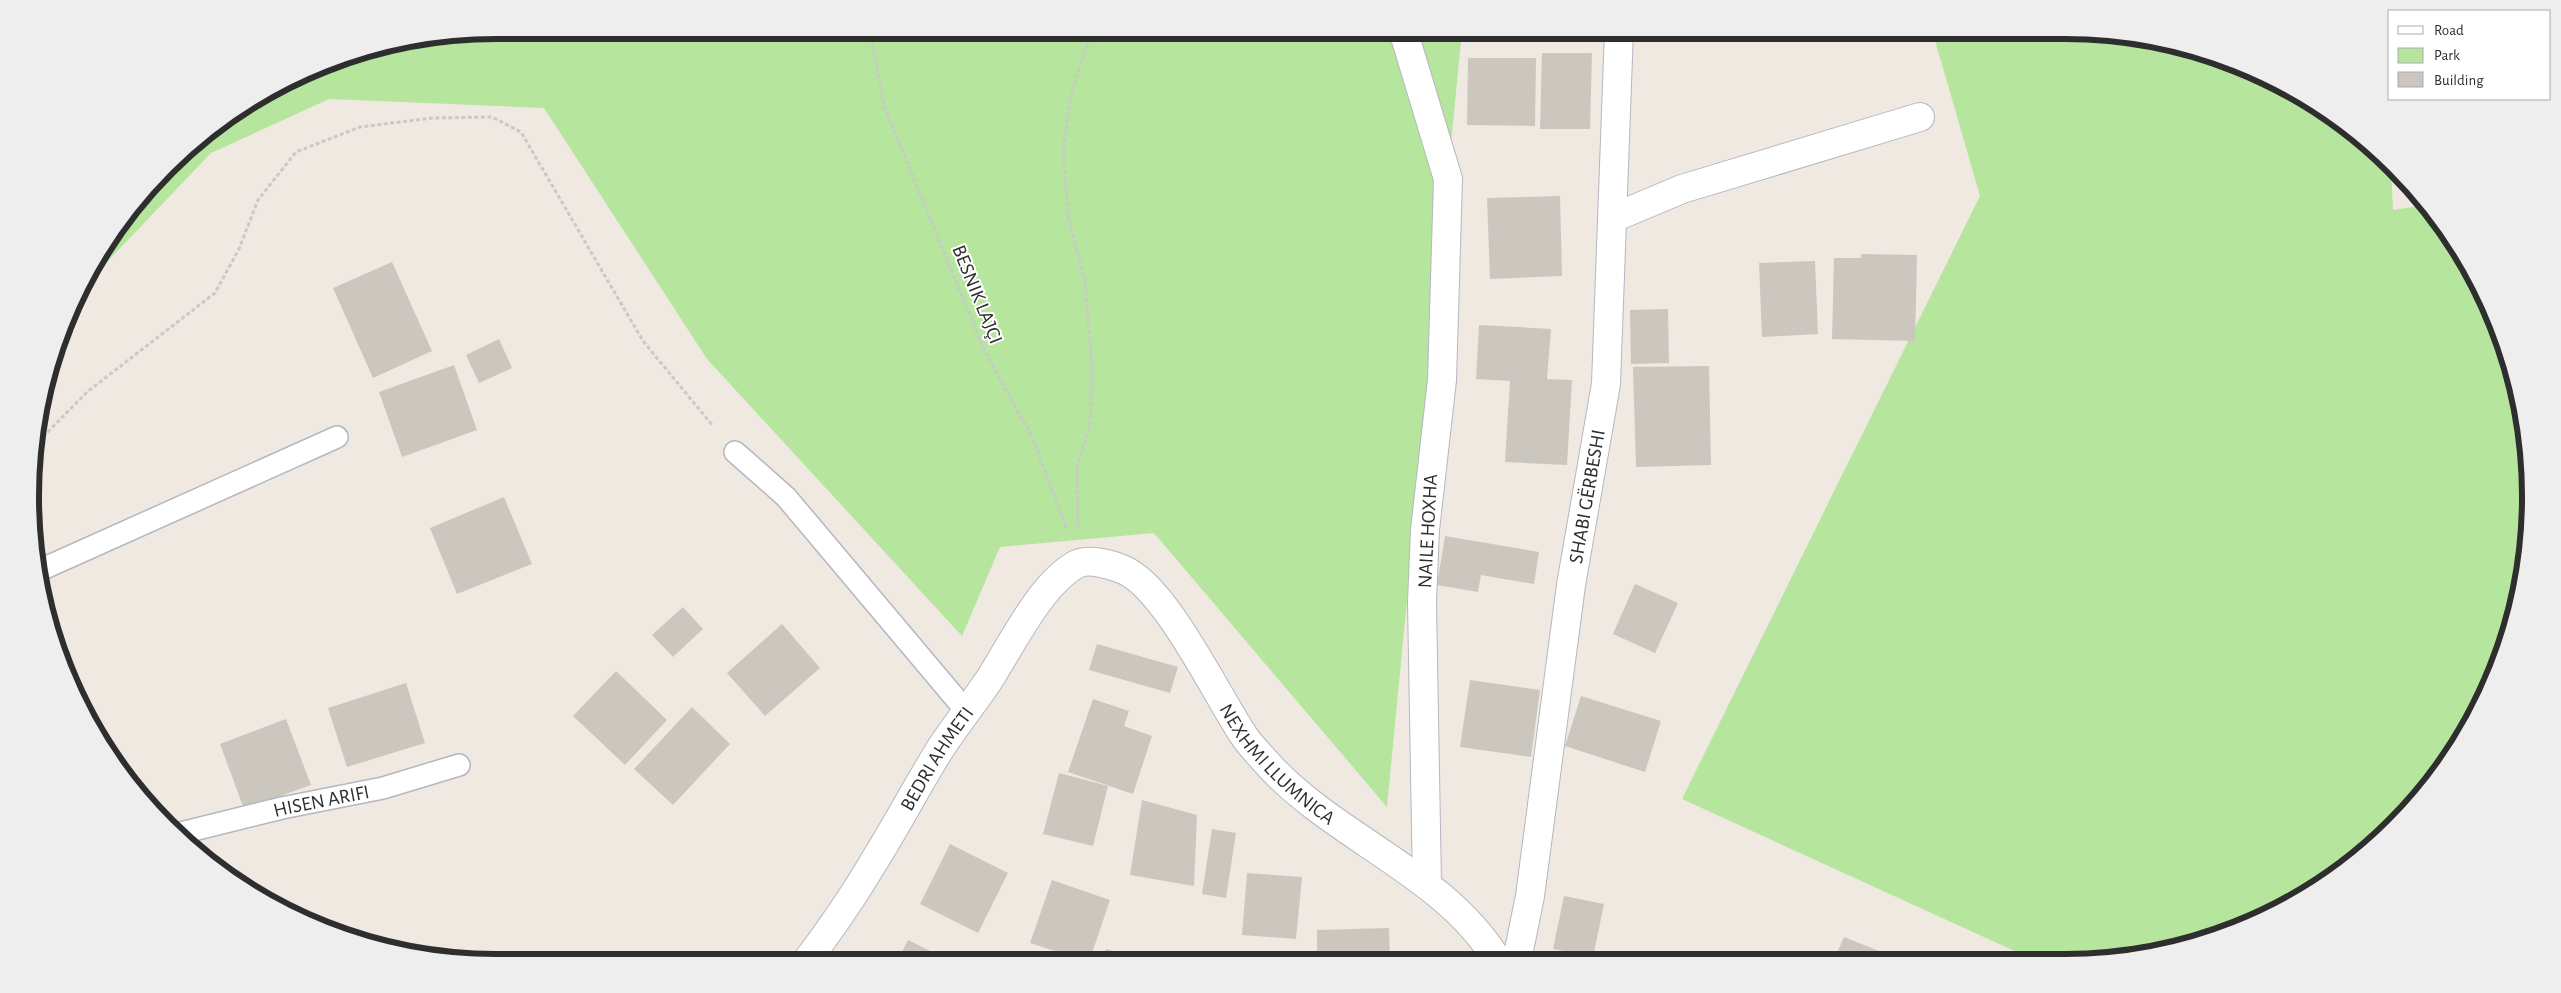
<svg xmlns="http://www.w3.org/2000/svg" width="2561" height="993" font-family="'Alegreya Sans',sans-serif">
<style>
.green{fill:#b6e59e}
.building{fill:#cbc7bf}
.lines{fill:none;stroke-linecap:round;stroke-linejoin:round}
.lane-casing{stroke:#b4b7c1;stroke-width:24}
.street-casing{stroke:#b4b7c1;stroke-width:30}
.path{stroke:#c9c9c9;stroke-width:3;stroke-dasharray:4 2.5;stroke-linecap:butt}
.lane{stroke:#fff;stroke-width:21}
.street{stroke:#fff;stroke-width:28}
.labels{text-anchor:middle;stroke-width:4;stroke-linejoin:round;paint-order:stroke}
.street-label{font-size:20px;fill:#2e2e2e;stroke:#fff}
.rim{fill:none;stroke:#2e2e2e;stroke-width:6}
</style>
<rect width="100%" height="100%" fill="#efe9e1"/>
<g class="green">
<path d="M497 30H1462L1387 807 1154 533 1000 547 962 636 707 359 544 108 329 99 211 153 105 264 52 359 55 347 92 264 189 146 264 92 346 55Z"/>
<path d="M1932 30H2064L2186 46 2271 78 2349 127 2391 167 2393 210 2427 205 2469 264 2506 347 2527 436 2530 527 2515 618 2468 730 2372 847 2271 915 2126 959H2032L1682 799 1980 196Z"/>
</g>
<g class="building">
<path d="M1528 30H1573V41L1528 42Z"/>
<path d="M1542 53H1592L1590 129H1540Z"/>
<path d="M1468 58H1536L1535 126 1467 125Z"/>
<path d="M1560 196 1562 276 1490 279 1487 198Z"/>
<path d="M1861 254 1917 255 1915 341 1832 339 1834 258H1861Z"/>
<path d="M1815 261 1818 334 1762 337 1759 263Z"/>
<path d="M392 262 432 351 373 378 333 288Z"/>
<path d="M1668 309 1669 363 1631 364 1630 310Z"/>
<path d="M1479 325 1551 329 1547 379 1572 380 1567 465 1505 462 1510 381 1476 379Z"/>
<path d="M499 339 512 368 479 383 466 355Z"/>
<path d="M454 365 477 430 402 457 379 392Z"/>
<path d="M1709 366 1711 465 1636 467 1633 367Z"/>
<path d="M504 497 532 564 457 594 430 528Z"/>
<path d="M1445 536 1539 552 1534 584 1481 575 1478 592 1437 585Z"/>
<path d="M1635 584 1678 603 1655 653 1613 634Z"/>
<path d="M683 607 703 629 673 657 652 635Z"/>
<path d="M782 624 820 668 765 716 727 673Z"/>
<path d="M1097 644 1178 667 1170 693 1089 670Z"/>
<path d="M616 671 667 720 625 765 573 716Z"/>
<path d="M1470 680 1540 690 1531 757 1460 747Z"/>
<path d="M406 683 425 743 347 767 328 708Z"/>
<path d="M1581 696 1661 721 1645 772 1565 746Z"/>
<path d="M1093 699 1129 711 1124 726 1152 736 1133 794 1068 772Z"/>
<path d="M692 707 730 744 673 805 634 769Z"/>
<path d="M286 719 311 785 244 809 220 744Z"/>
<path d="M1059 773 1108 786 1093 846 1043 834Z"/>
<path d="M1142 800 1197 815 1194 886 1130 875Z"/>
<path d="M1212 829 1236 833 1226 898 1202 894Z"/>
<path d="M950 844 1008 873 978 933 920 904Z"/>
<path d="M1247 873 1302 877 1296 939 1242 935Z"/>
<path d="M1052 880 1110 900 1089 962 1030 943Z"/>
<path d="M1564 896 1604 904 1593 957 1553 949Z"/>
<path d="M1389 928 1390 961H1317V930Z"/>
<path d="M355 933 361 942 349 937Z"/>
<path d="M1844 937 1899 959V960H1834Z"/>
<path d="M908 940 953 962H897Z"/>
<path d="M1106 949 1152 961H1151L1102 962Z"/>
</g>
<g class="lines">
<g class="lane-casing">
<g id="lane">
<path d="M735 452 786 497 967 712"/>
<path d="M38 571 337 437"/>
<path id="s1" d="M181 833 282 808 383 788 459 765"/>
</g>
</g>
<g class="street-casing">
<g id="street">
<path d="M1403 30 1448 179 1442 380 1425 530 1422 602 1427 885"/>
<path d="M1613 218 1682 189 1920 117"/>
<path id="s2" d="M1517 960 1530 896 1571 585 1606 384 1619 30"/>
<path id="s3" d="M806 962C830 930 853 897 873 863 897 825 918 784 942 746 957 724 974 702 989 680 1011 646 1041 583 1077 564 1089 558 1113 565 1124 570 1166 588 1217 696 1244 736 1250 745 1258 753 1265 761 1333 838 1443 871 1498 961"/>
</g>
</g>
<g class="path">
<path d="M870 30 884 106 984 350 1032 437 1067 530"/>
<path d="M34 446 87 392 215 293 239 249 258 200 296 152 360 127 432 118 492 117 521 132 643 341 713 426"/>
<path d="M1078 527 1077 467 1090 426 1092 367 1085 282 1068 216 1063 149 1071 95 1086 47 1099 30"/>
</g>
<use href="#lane" class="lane"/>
<use href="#street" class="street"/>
</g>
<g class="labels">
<g class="street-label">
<text transform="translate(978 294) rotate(68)" y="7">BESNIK LAJÇI</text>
<text dy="7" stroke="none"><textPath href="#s2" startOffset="469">SHABI GËRBESHI</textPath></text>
<text transform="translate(1427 531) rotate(-87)" y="7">NAILE HOXHA</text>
<text dy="7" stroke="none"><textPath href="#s3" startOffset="242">BEDRI AHMETI</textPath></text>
<text dy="7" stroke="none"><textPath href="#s3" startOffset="782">NEXHMI LLUMNICA</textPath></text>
<text dy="7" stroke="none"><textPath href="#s1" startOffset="144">HISEN ARIFI</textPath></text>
</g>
</g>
<path d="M0 0H2561V993H0ZM496 39H2065A457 457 0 0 1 2522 496V497A457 457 0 0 1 2065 954H496A457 457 0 0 1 39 497V496A457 457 0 0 1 496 39Z" fill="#eee" fill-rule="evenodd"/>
<path class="rim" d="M496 39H2065A457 457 0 0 1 2522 496V497A457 457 0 0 1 2065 954H496A457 457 0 0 1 39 497V496A457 457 0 0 1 496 39Z"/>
<rect x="2388" y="10" width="162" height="90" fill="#ffffff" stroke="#ababab"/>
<rect x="2398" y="26" width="25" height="8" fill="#ffffff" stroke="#ababab"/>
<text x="2434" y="35" font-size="15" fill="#2e2e2e">Road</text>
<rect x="2398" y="48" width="25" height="15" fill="#b6e59e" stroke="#ababab"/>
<text x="2434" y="60" font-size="15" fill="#2e2e2e">Park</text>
<rect x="2398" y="72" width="25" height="15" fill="#cbc7bf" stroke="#ababab"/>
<text x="2434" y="85" font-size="15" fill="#2e2e2e">Building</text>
</svg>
